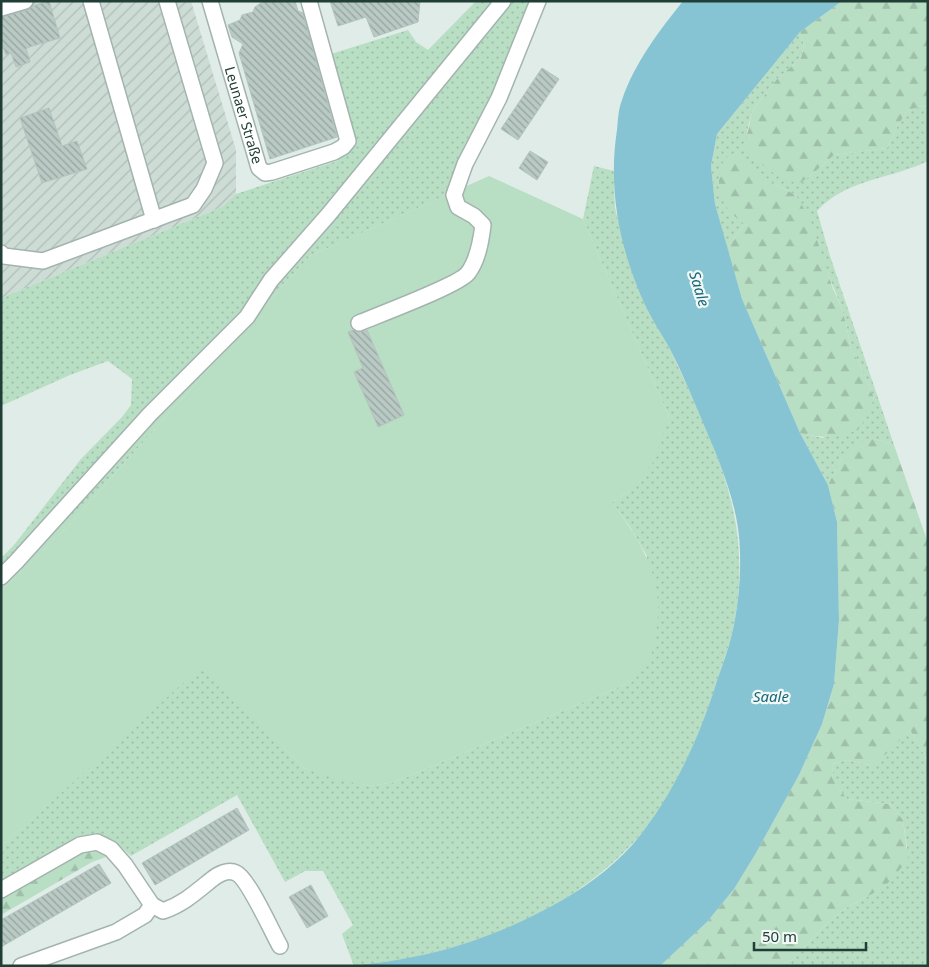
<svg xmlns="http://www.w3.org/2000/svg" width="929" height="967" font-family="'Noto Sans',sans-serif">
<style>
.industrial{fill:url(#industrial-furrows)}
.grass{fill:url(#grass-dots)}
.forest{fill:url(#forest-firs)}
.pitch{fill:#b8dec4}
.water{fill:#86c4d3}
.building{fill:url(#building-back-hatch);stroke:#b3c5be}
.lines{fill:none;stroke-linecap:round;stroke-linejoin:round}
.minor-casing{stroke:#a3b4ae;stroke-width:18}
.minor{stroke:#fff;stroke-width:15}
.labels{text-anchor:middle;stroke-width:4.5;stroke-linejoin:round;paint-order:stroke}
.street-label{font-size:14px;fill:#203d36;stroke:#f1f8f5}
.water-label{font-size:15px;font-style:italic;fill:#19667a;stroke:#f1f8f5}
</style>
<defs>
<pattern id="industrial-furrows" width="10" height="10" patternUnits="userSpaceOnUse" patternTransform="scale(1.25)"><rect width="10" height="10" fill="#cedcd6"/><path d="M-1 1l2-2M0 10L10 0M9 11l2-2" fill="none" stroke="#b1beb8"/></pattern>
<pattern id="grass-dots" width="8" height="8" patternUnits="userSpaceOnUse" patternTransform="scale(1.25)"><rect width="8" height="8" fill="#b8dec4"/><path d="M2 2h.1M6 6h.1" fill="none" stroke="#9ebfa9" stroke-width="1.8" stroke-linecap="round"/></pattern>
<pattern id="forest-firs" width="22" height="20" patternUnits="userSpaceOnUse" patternTransform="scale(1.25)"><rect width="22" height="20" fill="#b8dec4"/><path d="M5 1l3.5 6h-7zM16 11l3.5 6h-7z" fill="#9ebfa9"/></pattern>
<pattern id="building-back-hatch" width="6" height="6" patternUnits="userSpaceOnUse" patternTransform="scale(1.25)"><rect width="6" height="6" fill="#b9c9c3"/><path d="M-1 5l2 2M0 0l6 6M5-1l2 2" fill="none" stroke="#96a49f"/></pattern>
</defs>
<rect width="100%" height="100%" fill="#e0ece7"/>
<path class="industrial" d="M1 1H191L236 150V194L222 207 1 298Z"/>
<g class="grass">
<path d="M476 1H533L495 96 472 132 449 194 310 256 69 525 1 592V558L14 545 81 459 122 417 131 405 132 379 108 361 70 375 1 406V298L222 207 236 194 337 161 352 142 331 54 408 30 416 42 428 50Z"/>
<path d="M800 32 804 45 801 58 777 79 752 112 747 131 809 177 834 155 887 148 898 125 908 110 923 106 928 107V161C891 179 846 179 817 211L829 253 894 445 875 439 842 458 828 485 800 433 823 438 874 398 860 365 850 346 847 327 841 306 796 195 774 184 730 213 745 224 727 248 715 204 711 166 717 134Z"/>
<path d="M594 166 614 171C614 183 614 195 615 207 617 222 632 254 639 270 649 296 657 322 669 347 692 397 718 447 731 501 742 544 742 590 732 634 728 649 722 664 718 679 700 735 672 805 629 847 557 921 455 956 354 966L342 934 353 925 323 871H305L285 882 237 795 131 856 119 845 107 853 1 893V847L203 664 304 768 369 786 395 782 633 681 647 556 630 527 612 502 629 491 669 417 583 219Z"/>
<path d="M910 730 925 756 928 773V966H776L792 960 825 925 844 909 872 894 907 848 903 820 890 804 847 799 833 780 832 764 847 760 871 765Z"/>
</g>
<g class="forest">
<path d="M842 1H928V107L923 106 908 110 898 125 887 148 834 155 809 177 798 184C771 174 763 168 745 146L752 112 777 79 801 58 804 45 800 32Z"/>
<path d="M738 155 774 184 796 195 810 219 833 289 841 306 847 327 850 346 860 365 874 398 868 415 858 430C833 438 826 439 800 433L742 299 727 248 745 224 730 213 719 192V168L728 156Z"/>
<path d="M875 439 894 445 928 543V773L925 756 910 730 886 754 871 765 847 760 832 764 833 780 847 799 890 804 903 820 908 860 888 883 872 894 844 909 825 925 792 960 776 966H660L707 922 734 889 756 853 799 775 822 724 834 684 839 620 837 522 828 485 842 458 856 443Z"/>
<path d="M97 846 107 853 106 857 92 862 1 915V893L80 848Z"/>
</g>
<path class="pitch" d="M489 176 583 219 669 417 654 461 629 491 612 502C643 545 667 582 655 637 653 644 653 654 649 660 645 667 638 674 633 681L395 782 370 786 339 780 304 768 203 665 1 847V592L69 525 310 256Z"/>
<path class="water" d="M683 1H842L800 32 717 134 711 166 715 204 742 299 800 433 828 485 837 522 839 620 834 684 822 724 799 775 756 853 734 889 707 922 660 966H351C425 959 485 942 550 907 580 891 610 870 633 844 672 798 699 739 717 681 722 666 728 650 732 634 739 604 742 567 739 536 735 498 719 460 704 425 693 399 682 372 669 347 660 331 649 315 642 298 619 245 608 188 617 130 618 121 618 110 622 100 634 64 659 31 683 1Z"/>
<g class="building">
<path d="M47 1H49L60 38 26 48 30 62 16 67 11 53 6 55 1 41V17L28 10 33 6Z"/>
<path d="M264 1H295L298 11 303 13 337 137 270 159 239 53 243 44 232 37 228 25 240 20 242 15 253 12 255 7Z"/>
<path d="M330 1H420L418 22 374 37 366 17 338 26Z"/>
<path d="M542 68 559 79 518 140 501 129Z"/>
<path d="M49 108 62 146 77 141 87 169 42 183 20 118Z"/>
<path d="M530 151 548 162 537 180 519 168Z"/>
<path d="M353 330 358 332 367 330 404 415 378 427 354 372 363 368 348 332Z"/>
<path d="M237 808 249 830 155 885 142 863Z"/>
<path d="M99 864 111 883 1 947V920Z"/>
<path d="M311 885 328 916 307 928 289 897Z"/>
</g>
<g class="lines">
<g class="minor-casing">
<g id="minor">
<path d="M91 1 154 220"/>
<path id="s1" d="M210 1 259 168 265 173 272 172 334 152 343 147 348 141 309 1"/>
<path d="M1 8 25 1"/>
<path d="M1 253 4 256 43 261 193 205 204 189 215 163 167 1"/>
<path d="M359 323C378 315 459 285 468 273 478 260 481 241 483 225L474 216 458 207 454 195 465 164 499 98 538 1"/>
<path d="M1 577 16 562 150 414 247 317 271 280 329 214 503 1"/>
<path d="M1 890 80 845 97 842 111 849 125 865 152 905 163 911C183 904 195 893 211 880 218 874 228 869 236 873 248 878 272 932 280 946"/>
<path d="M21 966 116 932 145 915 152 905"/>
</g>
</g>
<use href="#minor" class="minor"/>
</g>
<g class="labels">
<g class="street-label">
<text dy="5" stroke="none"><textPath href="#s1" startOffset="119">Leunaer Straße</textPath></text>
</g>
<g class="water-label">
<text transform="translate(699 289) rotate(73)" y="5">Saale</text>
<text x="771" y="702">Saale</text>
</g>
</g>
<rect width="929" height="967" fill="none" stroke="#203d36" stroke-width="5"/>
<path d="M754 942v8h112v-8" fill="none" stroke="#203d36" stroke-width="2.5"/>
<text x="762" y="942" font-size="15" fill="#203d36" stroke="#f1f8f5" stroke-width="4" paint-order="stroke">50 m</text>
</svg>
